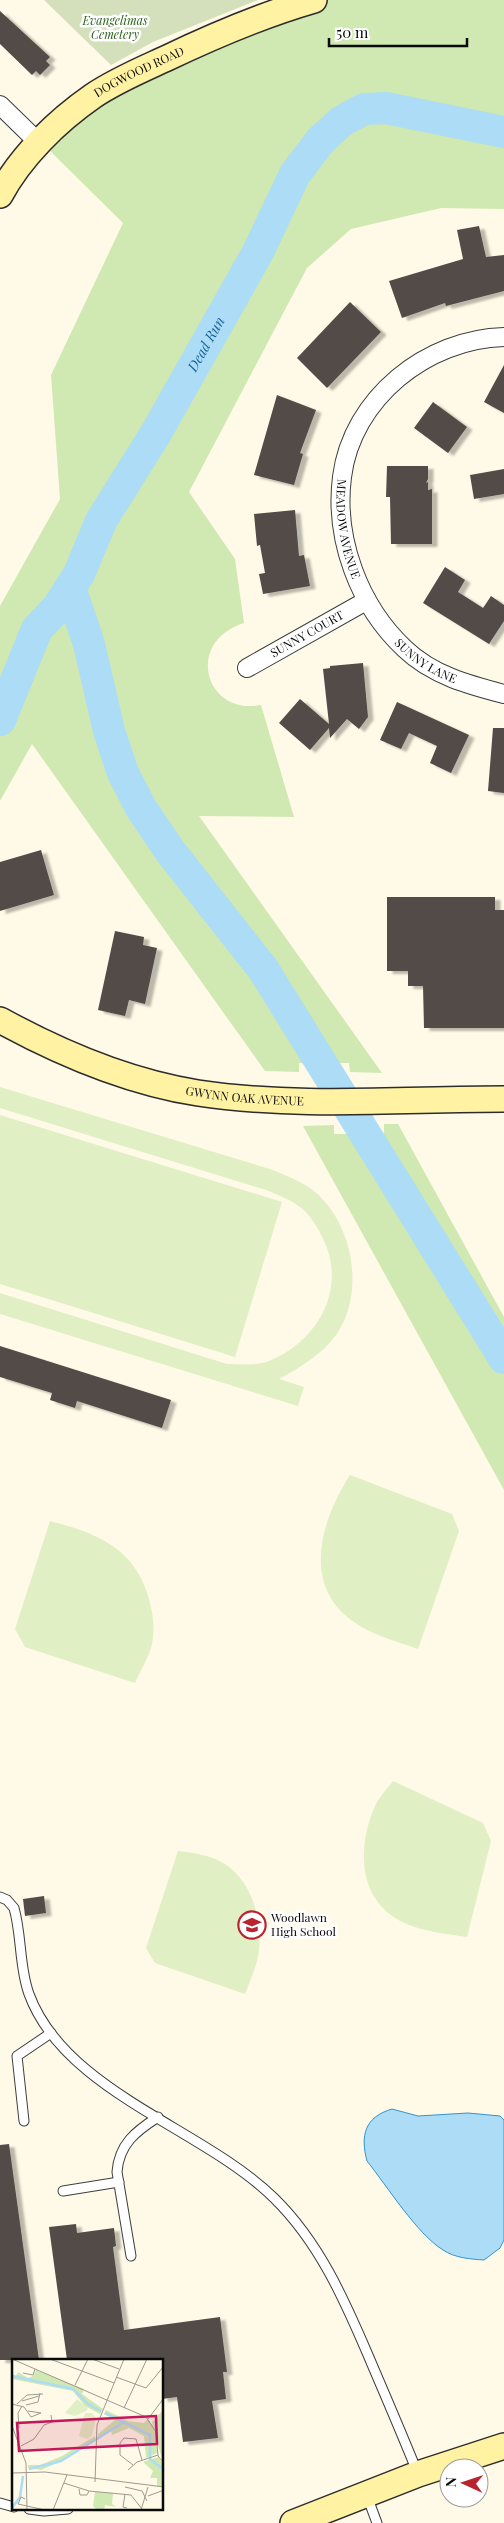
<svg xmlns="http://www.w3.org/2000/svg" width="504" height="2523" font-family="'Playfair Display',serif">
<style>
.green{fill:#d0e8b2}
.cemetery{fill:#d4dfbb}
.pitch{fill:#e1efc4}
.water{fill:#acdcf6;stroke:#3394cd}
.lines{fill:none;stroke-linecap:round;stroke-linejoin:round}
.river{stroke:#acdcf6;stroke-width:32}
.building{fill:#534b47;filter:url(#shadow)}
.lane-casing{stroke:#3d3d3d;stroke-width:11}
.street-casing{stroke:#3d3d3d;stroke-width:20}
.secondary-casing{stroke:#2c2c2c;stroke-width:28}
.lane{stroke:#fff;stroke-width:9}
.street{stroke:#fff;stroke-width:18}
.secondary{stroke:#fff2a2;stroke-width:25}
.labels{text-anchor:middle;stroke-width:5;stroke-linejoin:round;paint-order:stroke}
.park-label{font-size:12px;font-style:italic;fill:#2c611c;stroke:#fff}
.street-label{font-size:12px;fill:#0a0a0a;stroke:#fff}
.poi-label{font-size:12px;fill:#0a0a0a;stroke:#fff;text-anchor:start}
.water-label{font-size:14px;font-style:italic;fill:#15649b;stroke:#fff}
.inset-river{fill:none;stroke:#acdcf6;stroke-width:2.5}
.inset-road{fill:none;stroke:#9d9a8f;stroke-width:1}
.view{fill:#c2185b;fill-opacity:0.15;stroke:#c2185b;stroke-width:2.5}
.inset-edge{fill:none;stroke:#0a0a0a;stroke-width:2.5}
</style>
<defs>
<filter id="shadow"><feDropShadow dx="5.5" dy="3" stdDeviation="1" flood-color="#0004"/></filter>
</defs>
<rect width="100%" height="100%" fill="#fffae7"/>
<g class="green">
<path d="M305 0H504V209L441 208 351 229 307 268 189 492 235 559 244 623C184 642 205 716 261 705L294 817 199 816 382 1073 350 1072 349 1063H299V1072L265 1071 32 744 0 801V606L60 499 51 375 123 223 42 143 119 81Z"/>
<path d="M384 1124H398L504 1317V1490L303 1126 334 1125V1134H384Z"/>
</g>
<path class="cemetery" d="M44 0H258L153 42 111 65Z"/>
<g class="pitch">
<path d="M0 1087 273 1170C287 1176 303 1182 314 1191 353 1223 366 1293 336 1335 321 1355 301 1367 279 1379L304 1387 298 1406 0 1314V1293L227 1364C240 1364 256 1366 269 1361 314 1343 344 1296 327 1248 321 1233 313 1217 300 1207 290 1199 278 1195 266 1190L0 1108Z"/>
<path d="M0 1115 282 1202 235 1357 0 1284Z"/>
<path d="M350 1475 452 1514 459 1531 418 1649C396 1641 371 1635 351 1620 301 1582 322 1519 350 1475Z"/>
<path d="M50 1521C97 1533 135 1548 149 1599 153 1614 155 1628 152 1644 149 1657 140 1671 135 1683L25 1647 15 1629Z"/>
<path d="M393 1781 483 1823 491 1841 467 1937C448 1934 425 1932 407 1924 358 1903 356 1850 375 1806 379 1797 387 1789 393 1781Z"/>
<path d="M178 1851C194 1853 211 1855 225 1864 255 1884 265 1928 257 1961 254 1972 249 1983 245 1994L155 1963 146 1948Z"/>
</g>
<path class="water" d="M392 2109 418 2116 468 2113 500 2116 504 2120V2240L500 2248 484 2260C470 2259 455 2258 443 2250 417 2234 387 2186 367 2161 360 2135 365 2117 392 2109Z"/>
<g class="lines">
<g class="river">
<path d="M70 588 89 644 109 731 123 773 141 808 170 851 263 969 504 1358"/>
<path id="s1" d="M0 720 37 629 58 607 79 574 101 521 156 433 258 252 295 174 321 140 342 121 364 109 386 108 504 132"/>
</g>
</g>
<g class="building">
<path d="M0 11 50 57 46 61 50 65 40 75 36 71 32 75 0 44Z"/>
<path d="M479 226 486 257 504 255V291L446 306 445 303 402 318 389 281 463 259 457 230Z"/>
<path d="M350 302 381 332 327 388 297 358Z"/>
<path d="M504 365V413L484 402Z"/>
<path d="M277 395 316 410 300 453 303 454 294 485 254 475Z"/>
<path d="M433 402 467 427 448 453 414 428Z"/>
<path d="M387 466H428V479L426 483 428 482V490L432 489V544H391L390 497H386Z"/>
<path d="M504 469V494L474 499 470 475Z"/>
<path d="M295 510 299 556 304 555 310 586 263 594 259 574 265 573 260 545 257 546 254 514Z"/>
<path d="M445 567 465 580 458 592 483 608 491 596 504 605V621L489 644 423 603Z"/>
<path d="M363 663 368 717 359 729 347 719 330 738 329 728 310 750 279 723 300 699 329 724 323 669 330 668V666Z"/>
<path d="M397 702 469 735 451 773 430 763 437 746 409 733 401 749 380 740Z"/>
<path d="M493 728H504V793L488 791Z"/>
<path d="M41 850 54 895 0 911V862Z"/>
<path d="M387 897H495V910H504V1028H424L423 986H408V971H387Z"/>
<path d="M115 931 144 937 143 945 157 948 145 1004 129 1000 125 1016 98 1010Z"/>
<path d="M0 1346 171 1400 162 1428 77 1401 75 1408 50 1400 52 1393 0 1377Z"/>
<path d="M44 1896 46 1913 25 1916 23 1899Z"/>
<path d="M9 2144 39 2360H0V2145Z"/>
<path d="M76 2224 77 2233 114 2228 116 2246 113 2247 124 2330 220 2317 227 2372H223L226 2399 212 2401 218 2438 183 2442 177 2397 162 2399V2360H67L49 2227Z"/>
</g>
<g class="lines">
<g class="lane-casing">
<g id="lane">
<path d="M0 1897 7 1900 14 1908C22 1936 19 1967 29 1994 65 2092 203 2128 274 2198 319 2242 344 2299 368 2355 385 2395 402 2434 418 2474"/>
<path d="M24 2121 17 2056 51 2033"/>
<path d="M63 2191 119 2182"/>
<path d="M131 2256 117 2172C119 2144 136 2131 158 2117"/>
<path d="M367 2496 377 2523"/>
<path d="M0 2503 14 2507"/>
<path d="M29 2509 44 2511 68 2509"/>
</g>
</g>
<g class="street-casing">
<g id="street">
<path d="M0 105 39 143"/>
<path id="s2" d="M504 337C427 339 352 398 342 477 334 539 359 606 405 649 432 675 469 685 504 694"/>
<path id="s3" d="M247 668 366 601"/>
</g>
</g>
<g class="secondary-casing">
<g id="secondary">
<path id="s4" d="M0 195C21 156 57 121 93 96 115 81 141 70 165 59 213 36 262 15 314 0"/>
<path id="s5" d="M0 1020C62 1054 128 1082 198 1093 297 1108 404 1099 504 1099"/>
<path d="M293 2523 418 2474 504 2446"/>
</g>
</g>
<use href="#lane" class="lane"/>
<use href="#street" class="street"/>
<use href="#secondary" class="secondary"/>
</g>
<defs>
<g id="school-ring" transform="scale(1.4375)"><circle r="9.5" fill="#fff" stroke="#b9232e" stroke-width="1.5"/><path d="M0-5L7-2L0 1L-7-2ZM-4 1L0 2.5L4 1V4Q0 6-4 4Z" fill="#b9232e"/></g>
</defs>
<g fill-rule="evenodd">
<use href="#school-ring" x="252" y="1925"/>
</g>
<g class="labels">
<g class="park-label">
<text x="115" y="25">Evangelimas<tspan x="115" dy="14">Cemetery</tspan></text>
</g>
<g class="street-label">
<text dy="4" stroke="none"><textPath href="#s4" startOffset="189">DOGWOOD ROAD</textPath></text>
<text dy="4" stroke="none"><textPath href="#s2" startOffset="285">MEADOW AVENUE</textPath></text>
<text dy="4" stroke="none"><textPath href="#s3" startOffset="69">SUNNY COURT</textPath></text>
<text dy="4" stroke="none"><textPath href="#s2" startOffset="446">SUNNY LANE</textPath></text>
<text dy="4" stroke="none"><textPath href="#s5" startOffset="259">GWYNN OAK AVENUE</textPath></text>
</g>
<g class="poi-label">
<text x="271" y="1922">Woodlawn<tspan x="271" dy="14">High School</tspan></text>
</g>
<g class="water-label">
<text dy="5" stroke="none"><textPath href="#s1" startOffset="431">Dead Run</textPath></text>
</g>
</g>
<g transform="translate(12 2359)">
<rect width="151" height="151" fill="#fffae7"/>
<path d="M24 11 72 30 70 35 91 50 88 55 73 47 61 32 0 20V15L4 17 6 13 16 19 21 17ZM94 51 116 62 132 64 136 60 144 72 145 94 134 99 132 77 117 69 100 76 99 71 86 81V75L103 61 92 55ZM83 77V82L52 101 29 111 16 109V106H28L50 97ZM146 98 151 105V127H145V119H138L141 112 131 103ZM83 133 101 134 100 145 104 148 93 146 92 151H85L81 147Z" fill="#d0e8b2"/>
<path d="M151 51V104L140 63Z" fill="#d4dfbb"/>
<path d="M65 40 76 49 74 52 63 57 53 54ZM73 54H80L84 59 80 77 75 80 67 77Z" fill="#e1efc4"/>
<path class="inset-river" d="M0 17 61 30 76 45 89 52M93 54 138 76V100L152 111M17 110 49 102 112 63M0 149 8 138 11 117"/>
<path class="inset-road" d="M0 0 134 58 144 73 146 97 152 104M38 0 102 24M80 0 107 10M11 14 21 16 23 10M104 18 134 29 152 7M63 26 76 0M10 42 27 37M0 45 12 48 19 58 29 54 16 52M5 45 15 36 31 35M14 46 26 43 28 34M112 49 135 0M136 60 152 39M0 67 14 104 15 151M7 69 6 54 10 47M112 79 108 84V96L121 106M112 79 124 80 130 101M9 87 22 80 32 66 40 63 39 56M116 111 125 103 146 96M0 114 33 113 152 128M83 123 85 66 112 0M52 124 77 132 119 136 130 150M113 128 130 132 135 142M67 130 68 136H75L77 132M113 135 111 148 115 149M136 137 152 131M13 140 9 138 6 145 33 151M41 151 55 116M129 151 136 128"/>
<path class="view" d="M144 57 145 85 7 92 5 64Z"/>
<rect width="151" height="151" class="inset-edge"/>
</g>
<g transform="translate(464 2483) rotate(273)"><circle r="24" fill="#ffffff" stroke="#9d9d9d"/>
<path d="M0-4L9 19L0 12L-9 19Z" fill="#b9232e"/>
<text y="-8" font-size="14" font-weight="bold" text-anchor="middle" fill="#0a0a0a">N</text>
</g>
<path d="M329 38v8h138v-8" fill="none" stroke="#0a0a0a" stroke-width="2.5"/>
<text x="336" y="38" font-size="15" fill="#0a0a0a" stroke="#ffffff" stroke-width="4" paint-order="stroke">50 m</text>
</svg>
